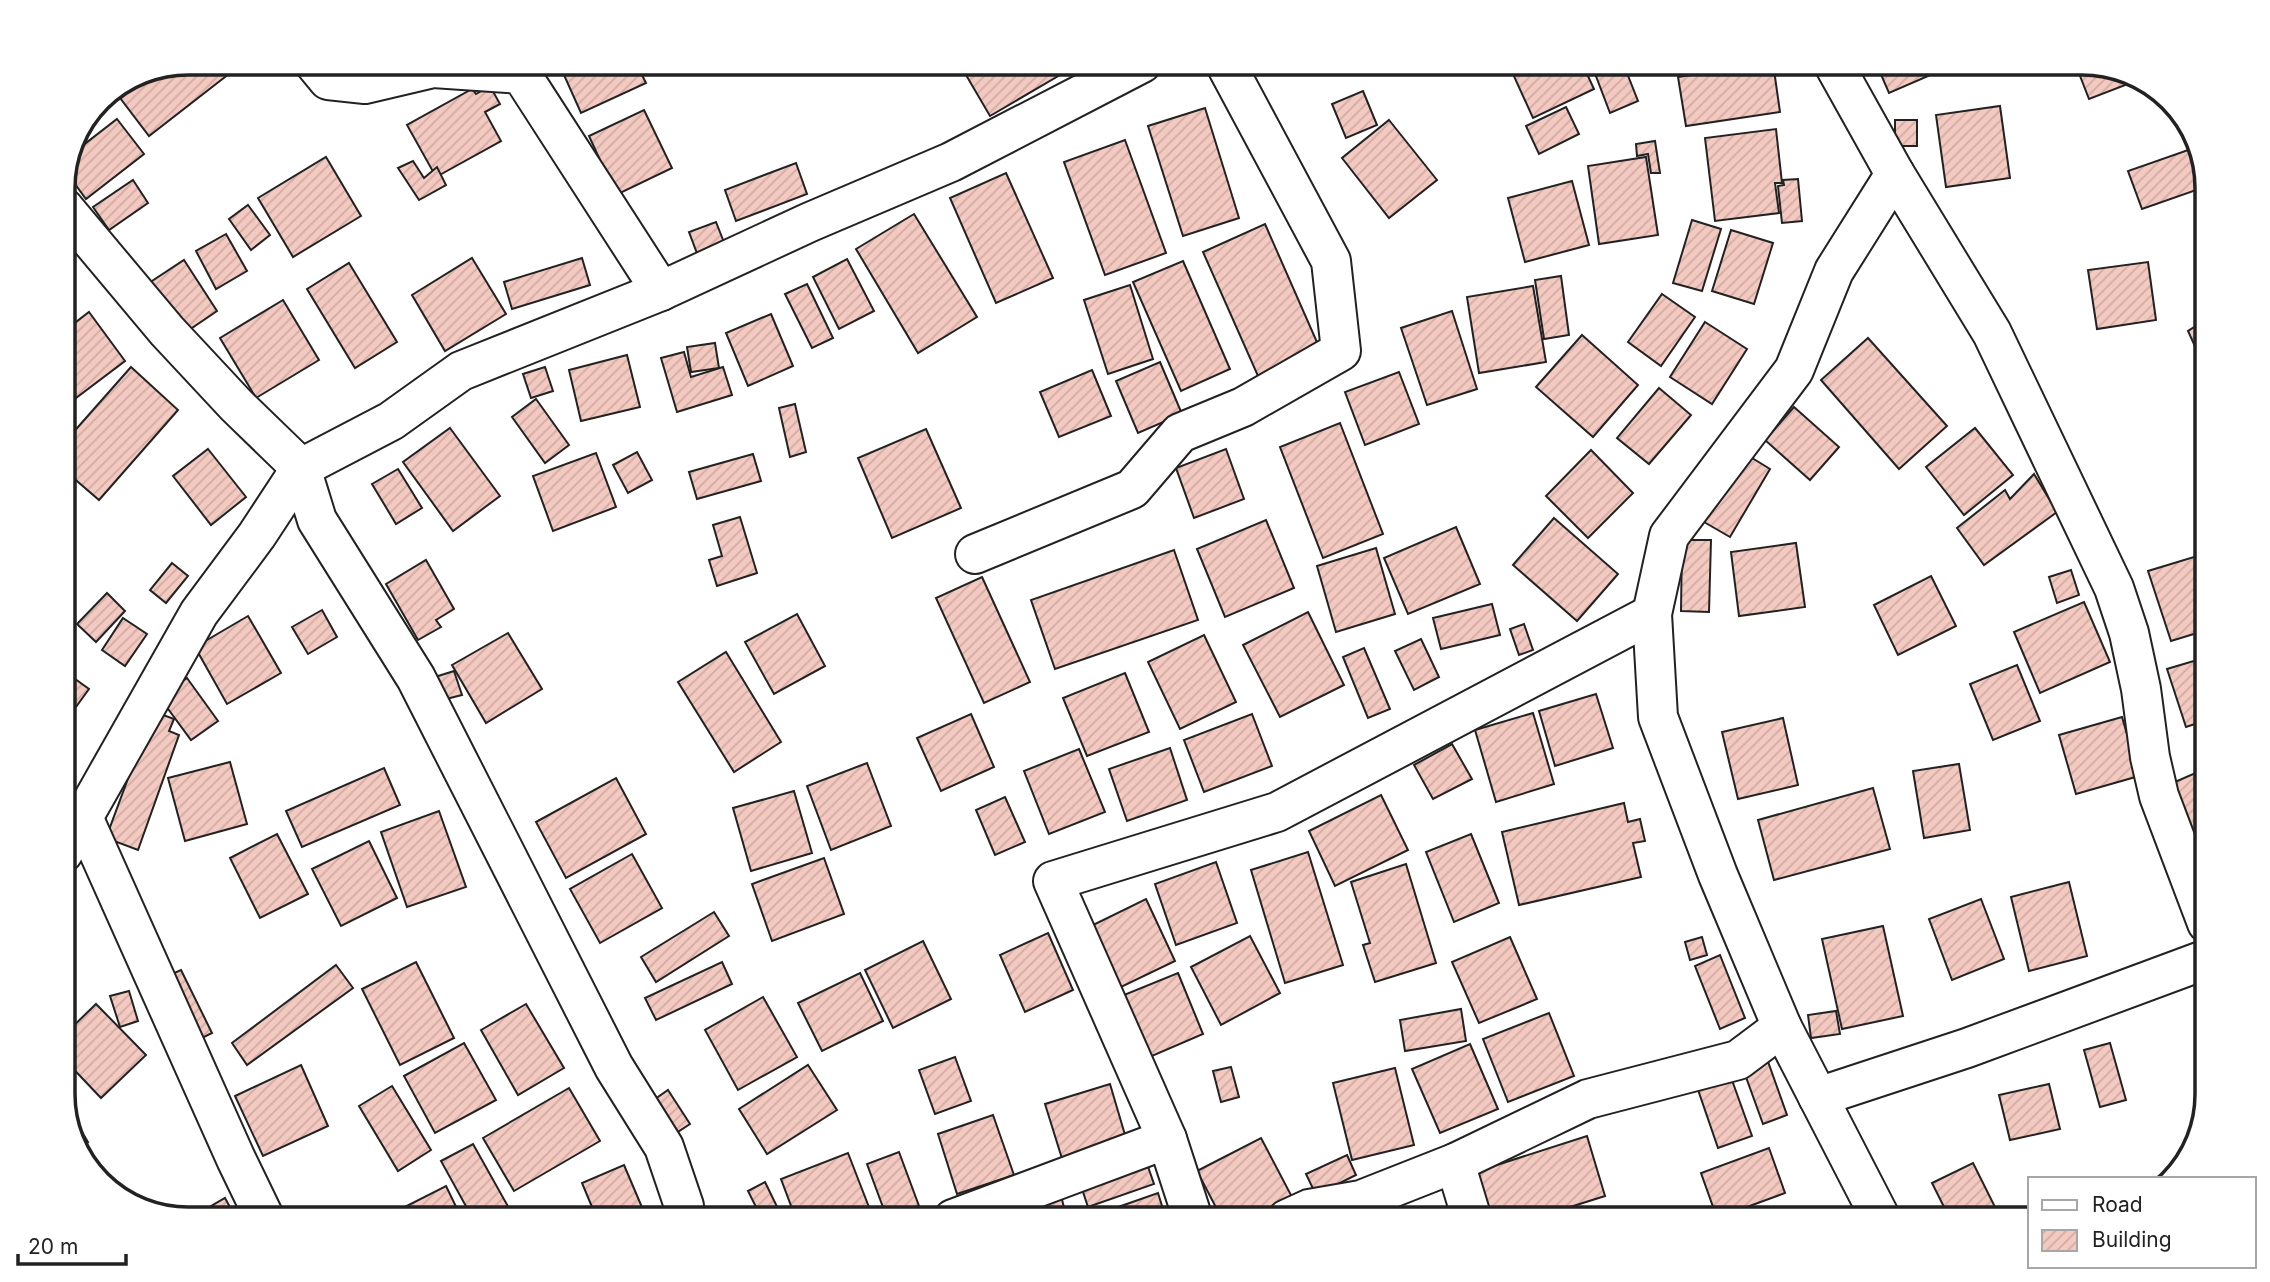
<svg xmlns="http://www.w3.org/2000/svg" width="2270" height="1282" font-family="Inter,sans-serif">
<style>
.building{fill:url(#building-hatch);stroke:#222;stroke-width:2}
.lines{fill:none;stroke-linecap:round;stroke-linejoin:round}
.minor-casing{stroke:#222;stroke-width:42}
.minor{stroke:#fff;stroke-width:38}
.rim{fill:none;stroke:#222;stroke-width:3.5}
</style>
<defs>
<pattern id="building-hatch" width="6" height="6" patternUnits="userSpaceOnUse" patternTransform="scale(1.75)"><rect width="6" height="6" fill="#f3c9c0"/><path d="M-1 1l2-2M0 6l6-6M5 7l2-2" fill="none" stroke="#d0aca5"/></pattern>
</defs>
<rect width="100%" height="100%" fill="#fff"/>
<g class="building">
<path d="M188 63H243L149 136 114 90 141 72Z"/>
<path d="M567 63H636L646 83 581 113 560 66Z"/>
<path d="M959 63H1069L1072 68 990 116Z"/>
<path d="M1508 63H1582L1594 89 1533 118Z"/>
<path d="M1591 63H1623L1638 101 1610 113Z"/>
<path d="M1773 63 1780 112 1686 126 1678 77Z"/>
<path d="M1876 63H1939L1942 70 1889 93Z"/>
<path d="M2075 63H2082L2141 79 2089 99Z"/>
<path d="M490 86 500 104 485 112 501 141 436 177 407 125 472 89 476 94Z"/>
<path d="M1363 91 1377 125 1346 138 1332 104Z"/>
<path d="M2000 106 2010 178 1946 187 1936 115Z"/>
<path d="M1566 107 1579 134 1539 154 1526 126Z"/>
<path d="M1205 108 1239 218 1183 236 1148 126Z"/>
<path d="M644 110 672 168 616 195 589 136Z"/>
<path d="M117 119 144 154 86 199 67 173 77 150Z"/>
<path d="M1389 120 1437 180 1389 218 1342 158Z"/>
<rect x="1895" y="120" width="22" height="26"/>
<path d="M1776 129 1782 183H1775L1779 213 1715 221 1705 138Z"/>
<path d="M1125 140 1166 253 1105 275 1064 162Z"/>
<path d="M1655 141 1660 173H1651L1648 154 1637 156 1636 144Z"/>
<path d="M2191 149 2205 187 2142 209 2128 171Z"/>
<path d="M326 157 361 216 293 257 258 198Z"/>
<path d="M1646 157 1658 235 1599 244 1588 166Z"/>
<path d="M413 161 424 178 437 167 446 185 419 200 398 168Z"/>
<path d="M796 163 807 194 736 221 725 190Z"/>
<path d="M1006 173 1053 278 996 303 950 198Z"/>
<path d="M1798 179 1802 221 1782 223 1778 186 1784 185 1783 180Z"/>
<path d="M133 180 148 203 109 230 93 207Z"/>
<path d="M1572 181 1589 245 1525 262 1508 198Z"/>
<path d="M248 205 270 235 251 250 229 219Z"/>
<path d="M914 214 977 317 918 353 856 249Z"/>
<path d="M1692 220 1721 229 1702 291 1673 283Z"/>
<path d="M716 222 725 245 698 256 689 232Z"/>
<path d="M1265 224 1320 349 1258 376 1203 252Z"/>
<path d="M1731 230 1773 243 1754 304 1712 291Z"/>
<path d="M226 234 247 271 216 289 196 251Z"/>
<path d="M472 258 506 314 445 351 412 295Z"/>
<path d="M582 258 590 285 512 309 504 282Z"/>
<path d="M847 259 874 311 839 329 813 277Z"/>
<path d="M184 260 217 311 183 334 149 283Z"/>
<path d="M1183 261 1230 369 1181 391 1133 282Z"/>
<path d="M2148 262 2156 320 2097 329 2088 270Z"/>
<path d="M349 263 397 342 355 368 307 289Z"/>
<path d="M1561 276 1569 335 1544 339 1535 280Z"/>
<path d="M807 284 833 338 812 348 785 294Z"/>
<path d="M1130 285 1153 359 1108 374 1084 300Z"/>
<path d="M1533 286 1546 362 1479 373 1467 297Z"/>
<path d="M1662 294 1695 317 1661 366 1628 342Z"/>
<path d="M283 300 319 360 256 398 220 338Z"/>
<path d="M1452 311 1477 389 1427 405 1401 328Z"/>
<path d="M89 312 125 361 68 404 63 397V332Z"/>
<path d="M771 314 793 366 748 386 726 333Z"/>
<path d="M2207 319V373L2188 331Z"/>
<path d="M1705 322 1747 349 1712 404 1670 377Z"/>
<path d="M1582 335 1638 385 1593 437 1536 387Z"/>
<path d="M1868 338 1947 426 1899 469 1821 380Z"/>
<path d="M715 343 719 368 691 372 687 347Z"/>
<path d="M684 352 691 377 723 367 732 395 677 412 661 358Z"/>
<path d="M627 355 640 407 581 421 569 370Z"/>
<path d="M1160 362 1182 414 1138 433 1116 381Z"/>
<path d="M131 367 178 410 99 500 63 469V444Z"/>
<path d="M545 367 553 391 531 398 523 374Z"/>
<path d="M1092 370 1111 416 1059 437 1040 392Z"/>
<path d="M1399 372 1419 424 1365 445 1345 392Z"/>
<path d="M1659 388 1691 415 1649 464 1617 438Z"/>
<path d="M536 399 569 445 545 463 512 417Z"/>
<path d="M795 404 806 452 790 457 779 408Z"/>
<path d="M1794 407 1839 447 1810 480 1765 440Z"/>
<path d="M1340 423 1383 534 1323 558 1280 447Z"/>
<path d="M450 428 500 496 453 531 403 462Z"/>
<path d="M1975 428 2013 475 1964 515 1926 467Z"/>
<path d="M926 429 961 508 892 538 858 458Z"/>
<path d="M208 449 246 497 211 525 173 476Z"/>
<path d="M1226 449 1244 499 1194 518 1176 468Z"/>
<path d="M1591 450 1633 493 1588 538 1546 496Z"/>
<path d="M637 452 652 480 628 493 613 465Z"/>
<path d="M596 453 616 507 553 531 533 476Z"/>
<path d="M1744 453 1770 469 1730 537 1704 522Z"/>
<path d="M753 454 761 481 697 499 689 472Z"/>
<path d="M398 469 422 508 396 524 372 484Z"/>
<path d="M2034 474 2057 512 1984 565 1957 528 2005 490 2010 499Z"/>
<path d="M740 517 757 573 717 586 709 560 722 556 713 525Z"/>
<path d="M1554 518 1618 574 1577 621 1513 565Z"/>
<path d="M1266 520 1294 588 1225 617 1197 549Z"/>
<path d="M1456 527 1480 584 1408 614 1384 558Z"/>
<path d="M1682 540H1711L1709 612 1681 611Z"/>
<path d="M1796 543 1805 607 1739 616 1731 552Z"/>
<path d="M1376 548 1395 614 1336 632 1317 566Z"/>
<path d="M1174 550 1198 620 1055 669 1031 600Z"/>
<path d="M2207 553V630L2171 641 2148 571Z"/>
<path d="M426 560 454 609 436 620 441 627 418 640 386 584Z"/>
<path d="M172 563 188 576 166 603 150 590Z"/>
<path d="M2071 570 2079 595 2057 603 2049 577Z"/>
<path d="M1931 576 1956 626 1898 655 1874 605Z"/>
<path d="M982 577 1030 682 984 703 936 598Z"/>
<path d="M107 593 125 611 96 642 77 624Z"/>
<path d="M2084 602 2110 662 2040 693 2014 632Z"/>
<path d="M1492 604 1500 635 1441 649 1433 618Z"/>
<path d="M322 610 337 637 308 654 292 627Z"/>
<path d="M1308 612 1344 685 1280 717 1243 645Z"/>
<path d="M797 614 825 666 774 694 745 642Z"/>
<path d="M248 616 281 673 227 704 195 647Z"/>
<path d="M123 618 147 634 125 666 102 650Z"/>
<path d="M1524 624 1533 650 1519 655 1510 629Z"/>
<path d="M508 633 542 689 486 723 452 665Z"/>
<path d="M1204 635 1236 702 1180 729 1148 662Z"/>
<path d="M1421 639 1439 677 1414 690 1395 651Z"/>
<path d="M1364 648 1390 709 1368 718 1343 657Z"/>
<path d="M726 652 781 742 734 772 678 682Z"/>
<path d="M2207 657V720L2186 727 2167 669Z"/>
<path d="M2017 665 2040 721 1993 740 1970 684Z"/>
<path d="M454 671 462 695 442 700 435 677Z"/>
<path d="M1125 673 1149 732 1087 756 1063 698Z"/>
<path d="M71 676 89 689 65 722 63 720V686Z"/>
<path d="M187 678 218 721 191 740 160 698Z"/>
<path d="M1596 694 1613 748 1555 766 1539 711Z"/>
<path d="M153 711 174 719 169 731 179 735 138 850 106 838Z"/>
<path d="M1533 713 1554 784 1496 802 1475 730Z"/>
<path d="M971 714 994 767 941 791 917 738Z"/>
<path d="M1252 714 1272 766 1204 792 1184 740Z"/>
<path d="M2122 717 2139 776 2076 794 2059 735Z"/>
<path d="M1783 718 1798 785 1738 799 1722 732Z"/>
<path d="M1452 744 1472 779 1433 799 1414 765Z"/>
<path d="M1170 748 1187 800 1127 821 1109 769Z"/>
<path d="M1079 749 1105 812 1049 834 1024 771Z"/>
<path d="M63 755 71 761 63 771Z"/>
<path d="M230 762 247 824 185 841 168 778Z"/>
<path d="M867 763 891 826 831 850 807 786Z"/>
<path d="M1959 764 1970 830 1924 838 1913 771Z"/>
<path d="M384 768 400 805 302 847 286 811Z"/>
<path d="M2207 768V841L2188 849 2161 788Z"/>
<path d="M616 778 646 834 566 878 536 822Z"/>
<path d="M1873 788 1890 849 1774 880 1758 820Z"/>
<path d="M794 791 812 853 751 871 733 808Z"/>
<path d="M1381 795 1408 850 1335 886 1309 831Z"/>
<path d="M1005 797 1025 842 995 855 976 810Z"/>
<path d="M1624 803 1628 822 1640 819 1645 841 1633 843 1641 877 1519 905 1502 832Z"/>
<path d="M439 811 466 887 407 907 381 832Z"/>
<path d="M277 834 308 894 260 918 230 858Z"/>
<path d="M1471 834 1499 903 1454 922 1426 852Z"/>
<path d="M369 841 397 898 341 926 312 869Z"/>
<path d="M1308 852 1343 965 1285 983 1251 870Z"/>
<path d="M632 854 662 908 600 943 570 889Z"/>
<path d="M824 858 844 914 772 941 752 884Z"/>
<path d="M1216 862 1237 923 1176 945 1155 884Z"/>
<path d="M1406 864 1436 963 1375 982 1363 945 1370 943 1351 882Z"/>
<path d="M2069 882 2087 956 2029 971 2011 897Z"/>
<path d="M1146 899 1175 961 1119 988 1091 926Z"/>
<path d="M1981 899 2004 959 1952 980 1929 919Z"/>
<path d="M714 912 729 936 656 982 641 957Z"/>
<path d="M1883 926 1903 1016 1842 1029 1822 939Z"/>
<path d="M1048 933 1073 990 1025 1012 1000 955Z"/>
<path d="M1250 936 1280 993 1221 1025 1191 967Z"/>
<path d="M1510 937 1537 999 1479 1023 1452 962Z"/>
<path d="M1702 937 1707 955 1690 960 1685 942Z"/>
<path d="M923 941 951 999 893 1028 865 970Z"/>
<path d="M1720 955 1745 1018 1720 1029 1695 966Z"/>
<path d="M416 962 454 1038 400 1065 362 989Z"/>
<path d="M722 962 732 984 656 1020 645 998Z"/>
<path d="M336 965 353 988 247 1065 232 1043Z"/>
<path d="M181 970 212 1033 194 1042 163 978Z"/>
<path d="M860 973 883 1021 822 1051 798 1003Z"/>
<path d="M1178 973 1203 1034 1145 1059 1119 997Z"/>
<path d="M129 991 138 1021 120 1027 110 996Z"/>
<path d="M763 997 797 1057 738 1090 705 1030Z"/>
<path d="M96 1004 146 1055 101 1098 63 1058V1036Z"/>
<path d="M526 1004 564 1068 518 1095 481 1030Z"/>
<path d="M1461 1009 1466 1041 1405 1051 1400 1020Z"/>
<path d="M1836 1011 1840 1034 1811 1038 1808 1015Z"/>
<path d="M1549 1013 1574 1076 1508 1102 1483 1039Z"/>
<path d="M464 1043 496 1100 435 1133 404 1076Z"/>
<path d="M2110 1043 2126 1100 2100 1107 2084 1050Z"/>
<path d="M1470 1044 1498 1109 1440 1133 1412 1069Z"/>
<path d="M1766 1056 1787 1115 1763 1124 1742 1066Z"/>
<path d="M955 1057 971 1101 935 1114 919 1070Z"/>
<path d="M301 1065 328 1126 263 1156 235 1096Z"/>
<path d="M808 1065 837 1110 767 1154 739 1109Z"/>
<path d="M1231 1067 1239 1097 1221 1102 1213 1071Z"/>
<path d="M1395 1068 1414 1145 1352 1160 1333 1083Z"/>
<path d="M1728 1069 1752 1136 1718 1148 1695 1081Z"/>
<path d="M1110 1084 1128 1145 1064 1165 1045 1104Z"/>
<path d="M2049 1084 2060 1129 2010 1140 1999 1095Z"/>
<path d="M392 1086 431 1150 398 1171 359 1106Z"/>
<path d="M569 1088 600 1141 514 1191 483 1138Z"/>
<path d="M668 1090 690 1124 670 1137 648 1104Z"/>
<path d="M63 1100 88 1142 77 1148 63 1101Z"/>
<path d="M993 1115 1014 1175 957 1194 938 1134Z"/>
<path d="M1587 1136 1605 1196 1532 1219H1490L1475 1172Z"/>
<path d="M1261 1138 1292 1197 1250 1219H1222L1197 1171Z"/>
<path d="M473 1144 515 1219H473L441 1161Z"/>
<path d="M1769 1148 1785 1193 1717 1218 1701 1173Z"/>
<path d="M899 1152 919 1206 887 1218 867 1164Z"/>
<path d="M848 1153 872 1215 863 1219H796L781 1179Z"/>
<path d="M1347 1155 1356 1175 1316 1195 1306 1174Z"/>
<path d="M1145 1158 1154 1184 1088 1207 1079 1180Z"/>
<path d="M1973 1163 1995 1207 1971 1219H1950L1932 1183Z"/>
<path d="M624 1165 644 1212 627 1219H597L582 1183Z"/>
<path d="M765 1182 783 1219H762L748 1191Z"/>
<path d="M446 1186 462 1219H386L385 1217Z"/>
<path d="M1059 1188 1067 1219H1037L1031 1195Z"/>
<path d="M1158 1193 1166 1219H1106L1104 1212Z"/>
<path d="M225 1198 236 1218 189 1219Z"/>
<path d="M1380 1204 1385 1219H1341Z"/>
</g>
<g class="lines">
<g class="minor-casing">
<g id="minor">
<path d="M314 63 328 80 365 84 433 68 521 74 661 291"/>
<path d="M1833 63 1895 174 1834 271 1794 370 1669 536 1652 614 1658 717 1718 875 1782 1027 1881 1219"/>
<path d="M1895 174 1992 333 2114 588 2129 633 2141 689 2150 757 2159 796 2207 923"/>
<path d="M63 207 167 331 236 405 301 468 317 520 416 678 614 1067 664 1147 684 1206 685 1219"/>
<path d="M975 554 1132 489 1180 433 1243 407 1341 351 1331 261 1225 63"/>
<path d="M83 817 236 1159 265 1219"/>
<path d="M63 853 199 613 257 535 301 468 391 421 461 371 661 291 810 222 951 162 1142 63"/>
<path d="M1818 1097 1967 1048 2207 959"/>
<path d="M1455 1163 1472 1219"/>
<path d="M953 1219 1167 1139"/>
<path d="M1193 1219 1167 1139 1053 881 1277 812 1652 614"/>
<path d="M1287 1219 1309 1209 1361 1200 1455 1163 1588 1099 1738 1060 1782 1027"/>
</g>
</g>
<use href="#minor" class="minor"/>
</g>
<path d="M0 0H2270V1282H0ZM188 75H2082A113 113 0 0 1 2195 188V1094A113 113 0 0 1 2082 1207H188A113 113 0 0 1 75 1094V188A113 113 0 0 1 188 75Z" fill="#fff" fill-rule="evenodd"/>
<path class="rim" d="M188 75H2082A113 113 0 0 1 2195 188V1094A113 113 0 0 1 2082 1207H188A113 113 0 0 1 75 1094V188A113 113 0 0 1 188 75Z"/>
<rect x="2028" y="1177" width="228" height="91" fill="#ffffff" stroke="#a7a7a7" stroke-width="2"/>
<rect x="2042" y="1200" width="35" height="10" fill="#ffffff" stroke="#a7a7a7" stroke-width="2"/>
<text x="2092" y="1212" font-size="21" fill="#222222">Road</text>
<rect x="2042" y="1230" width="35" height="21" fill="url(#building-hatch)" stroke="#a7a7a7" stroke-width="2"/>
<text x="2092" y="1247" font-size="21" fill="#222222">Building</text>
<path d="M18 1254v10h108v-10" fill="none" stroke="#222222" stroke-width="3.5"/>
<text x="28" y="1254" font-size="21" fill="#222222" stroke="#ffffff" stroke-width="5" paint-order="stroke">20 m</text>
</svg>
